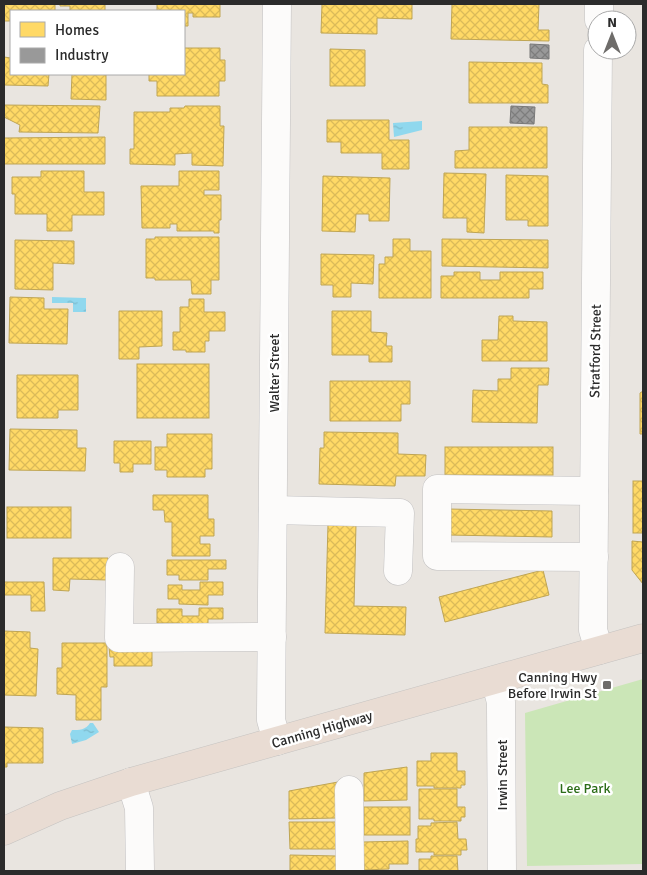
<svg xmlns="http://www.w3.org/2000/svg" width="647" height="875" font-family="Signika,sans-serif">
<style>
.green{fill:#cbe6b7}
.water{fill:url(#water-ripples)}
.homes{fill:url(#homes-cross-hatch);stroke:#bfa554}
.industry{fill:url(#industry-cross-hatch);stroke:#787878}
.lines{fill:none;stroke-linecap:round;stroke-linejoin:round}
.minor-casing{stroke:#c2c1c2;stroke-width:29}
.highway-casing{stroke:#c5c3c1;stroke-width:29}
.minor{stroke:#fcfbfa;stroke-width:28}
.highway{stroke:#e9dcd3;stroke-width:28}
.poi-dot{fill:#6e6c6a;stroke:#fff;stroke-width:2}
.labels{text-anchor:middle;stroke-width:5;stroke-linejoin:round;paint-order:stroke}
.street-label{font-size:14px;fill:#2b2b2b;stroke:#fff}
.poi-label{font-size:14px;fill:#2b2b2b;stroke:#fff;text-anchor:end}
.park-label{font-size:14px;fill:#2b6c17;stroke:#fff}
</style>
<defs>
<pattern id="water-ripples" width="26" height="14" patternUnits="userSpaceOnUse" patternTransform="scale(1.25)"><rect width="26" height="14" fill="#90d8ee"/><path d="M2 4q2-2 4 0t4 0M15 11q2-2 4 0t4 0" fill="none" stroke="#7cbacc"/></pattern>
<pattern id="homes-cross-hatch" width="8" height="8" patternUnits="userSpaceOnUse" patternTransform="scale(1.25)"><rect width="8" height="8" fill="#ffd966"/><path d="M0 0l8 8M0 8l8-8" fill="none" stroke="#dbba59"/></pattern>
<pattern id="industry-cross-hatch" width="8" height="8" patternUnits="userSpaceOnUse" patternTransform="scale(1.25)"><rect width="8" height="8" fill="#999"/><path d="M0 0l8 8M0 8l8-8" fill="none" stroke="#7d7d7d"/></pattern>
</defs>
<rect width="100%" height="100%" fill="#e9e5e0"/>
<path class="green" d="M643 679V864L527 866 525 713Z"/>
<g class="water">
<path d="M422 121V130L394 137 393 123Z"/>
<path d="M52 297 86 298V312H73V303H52Z"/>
<path d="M90 723H93L99 732 86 740 72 744 70 734 72 730C79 730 86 730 90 723Z"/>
</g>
<g class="homes">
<path d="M4 4H55V11H11V21H4Z"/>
<path d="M60 4H105V11H70V6H60Z"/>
<path d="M157 4H220V17H193V13H188V26H184V11H157Z"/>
<path d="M322 4H412V19L377 18V34L321 33Z"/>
<path d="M452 4H539L538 30H549V41L451 39Z"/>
<path d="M184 48H220V60H225V81H219V96H157V81H149V74H184Z"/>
<path d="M330 49 365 50V86H330Z"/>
<path d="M4 57 11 58V74H49L48 86 4 85Z"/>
<path d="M469 62 542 63V84L548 85V103H469Z"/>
<path d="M72 74H106V100L71 99Z"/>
<path d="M4 105 100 106 98 133 19 132 20 125 4 117Z"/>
<path d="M185 106H220V126H224L223 166 192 165V153L175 154V165L130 164V149H134V112H170V108H184Z"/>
<path d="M327 120H389V140H409V169H382V153H341V142H327Z"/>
<path d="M469 127H547V168H455V151L469 150Z"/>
<path d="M105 137V164H4V138Z"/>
<path d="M41 171H84V192H104V215H72V231H47V214H15V194H12V177H41Z"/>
<path d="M179 171H219V190H204V195H221V220H219V233H214V231H177V224H170V228H142L141 186H179Z"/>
<path d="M444 173 486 174 484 233 467 232V218H443Z"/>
<path d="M506 175 548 176V226H528V220H506Z"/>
<path d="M323 176 390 178 389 221H369V214H356L355 232 322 231Z"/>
<path d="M155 237H219V280H211V294H192L191 280H155V278H146V239H155Z"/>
<path d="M393 239H410V251H431V298H379V264H385V257H393Z"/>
<path d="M442 239 548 240V268L442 266Z"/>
<path d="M15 240 74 241V264L53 263V290L15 289Z"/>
<path d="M321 254 374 255 373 284 351 283V297H333V285H321Z"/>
<path d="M454 272H480V280H500V272H543V289H529V298H441V276H454Z"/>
<path d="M10 297 44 298V309H68L67 344 9 343Z"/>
<path d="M189 299H204V312H225V331H209V341H205V352H186V350H173V332H180V307H189Z"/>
<path d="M119 311H162V346L139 347V359H119Z"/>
<path d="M332 311H371V332L387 333 386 346H392V362H369V355H332Z"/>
<path d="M499 316H513V321L547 322V361H482V340H498Z"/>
<rect x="137" y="364" width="72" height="54"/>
<path d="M511 368H549L548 385H538L537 423 472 422 473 390 498 391V379H511Z"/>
<path d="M17 375H78V410H58V418H17Z"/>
<path d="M330 381H410V404H401V421H330Z"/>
<path d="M643 391V434H640V393Z"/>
<path d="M10 429 77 430V448H86L85 471 9 470Z"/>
<path d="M324 432 398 433V454L426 455 425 476H396L395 486 319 484 320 448H324Z"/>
<path d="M167 434H212V469H205V477H167V470H155V447H167Z"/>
<path d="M114 441H151V464H133V472H120V463H114Z"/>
<rect x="445" y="447" width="108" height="28"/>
<rect x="633" y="481" width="10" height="52"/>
<path d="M153 495H208V519H214V536H200V544H210V556H172V522H165L164 510H153Z"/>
<rect x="7" y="507" width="64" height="31"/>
<path d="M448 509 552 511V537L448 535Z"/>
<path d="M328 524H356L354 606 406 607 405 635 325 633Z"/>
<path d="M632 541 643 542V584L632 570Z"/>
<path d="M53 558H108V580L70 579 69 591 53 590Z"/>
<path d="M167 560H226V569H208V580H179V575H167Z"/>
<path d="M543 570 549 595 445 622 439 597Z"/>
<path d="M4 582H44L45 611H31V595H4Z"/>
<path d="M200 582H223V595H208V605L179 604V599H168V585H182V590H200Z"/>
<path d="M199 608H223V619H208V629H180V623H157V609H182V616H199Z"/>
<path d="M4 631 30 632V648L38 649 36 696 4 695Z"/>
<path d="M62 643H107V687H101V720H76V695L57 694V668H62Z"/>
<path d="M109 647H152V666H114V657H110Z"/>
<path d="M4 727 43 728V763H7V767H4Z"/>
<path d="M431 753H457V771H465V785H461V788H434V786H417V761H431Z"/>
<path d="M407 767V800L364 801V773Z"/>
<path d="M338 782 336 818 289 819V791Z"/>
<path d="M419 789H457V807H465V817H461V821H434V819H419Z"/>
<rect x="364" y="807" width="46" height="28"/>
<path d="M289 822H336V849H290Z"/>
<path d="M457 822 458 839H466L467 850H461V855H434V852H416V839H418V826H431V823Z"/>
<path d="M408 841V864H389V869L364 870 363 842Z"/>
<path d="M290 855 337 856V871H290Z"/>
<path d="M431 856H457L458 871H467H419V859H431Z"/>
</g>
<g class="industry">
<path d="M530 44 549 45V59L530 58Z"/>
<path d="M511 106 535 107 534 124 510 123Z"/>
</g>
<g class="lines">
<g class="minor-casing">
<g id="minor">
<path d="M599 20V4"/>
<path d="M598 50 593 630 599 650"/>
<path d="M273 510 400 513 398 571"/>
<path d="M594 557 437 556V489L594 491"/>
<path d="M120 567 119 638 272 637"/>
<path d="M495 680 501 702V708L502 871"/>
<path d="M277 741 271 720V714L277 4"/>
<path d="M131 782 139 808 140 871"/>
<path d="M349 790 350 871"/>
</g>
</g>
<g class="highway-casing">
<path id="highway" d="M4 831 60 806 131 782 643 638"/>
</g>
<use href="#minor" class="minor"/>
<use href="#highway" class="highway"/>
</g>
<rect class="poi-dot" x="602" y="680" width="10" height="10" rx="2.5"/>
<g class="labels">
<g class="street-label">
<text transform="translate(595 351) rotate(-89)" y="5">Stratford Street</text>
<text transform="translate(274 373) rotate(-90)" y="5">Walter Street</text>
<text transform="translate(322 729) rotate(-16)" y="5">Canning Highway</text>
<text transform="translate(502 775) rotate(-90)" y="5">Irwin Street</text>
</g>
<g class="poi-label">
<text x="597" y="682">Canning Hwy<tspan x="597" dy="16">Before Irwin St</tspan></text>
</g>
<g class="park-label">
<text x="585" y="793">Lee Park</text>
</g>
</g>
<rect width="647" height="875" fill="none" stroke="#2b2b2b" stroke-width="10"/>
<rect x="10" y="10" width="175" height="65" fill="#ffffff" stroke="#aaaaaa"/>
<rect x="20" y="22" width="25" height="15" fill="#ffd966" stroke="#aaaaaa"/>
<text x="55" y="35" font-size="15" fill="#2b2b2b">Homes</text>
<rect x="20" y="48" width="25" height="15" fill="#999999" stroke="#aaaaaa"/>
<text x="55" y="60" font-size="15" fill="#2b2b2b">Industry</text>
<g transform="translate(612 35)"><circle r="24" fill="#ffffff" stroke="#aaaaaa"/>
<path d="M0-4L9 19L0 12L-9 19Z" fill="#6e6c6a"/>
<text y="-8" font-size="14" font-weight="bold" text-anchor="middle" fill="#2b2b2b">N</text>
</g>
</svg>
